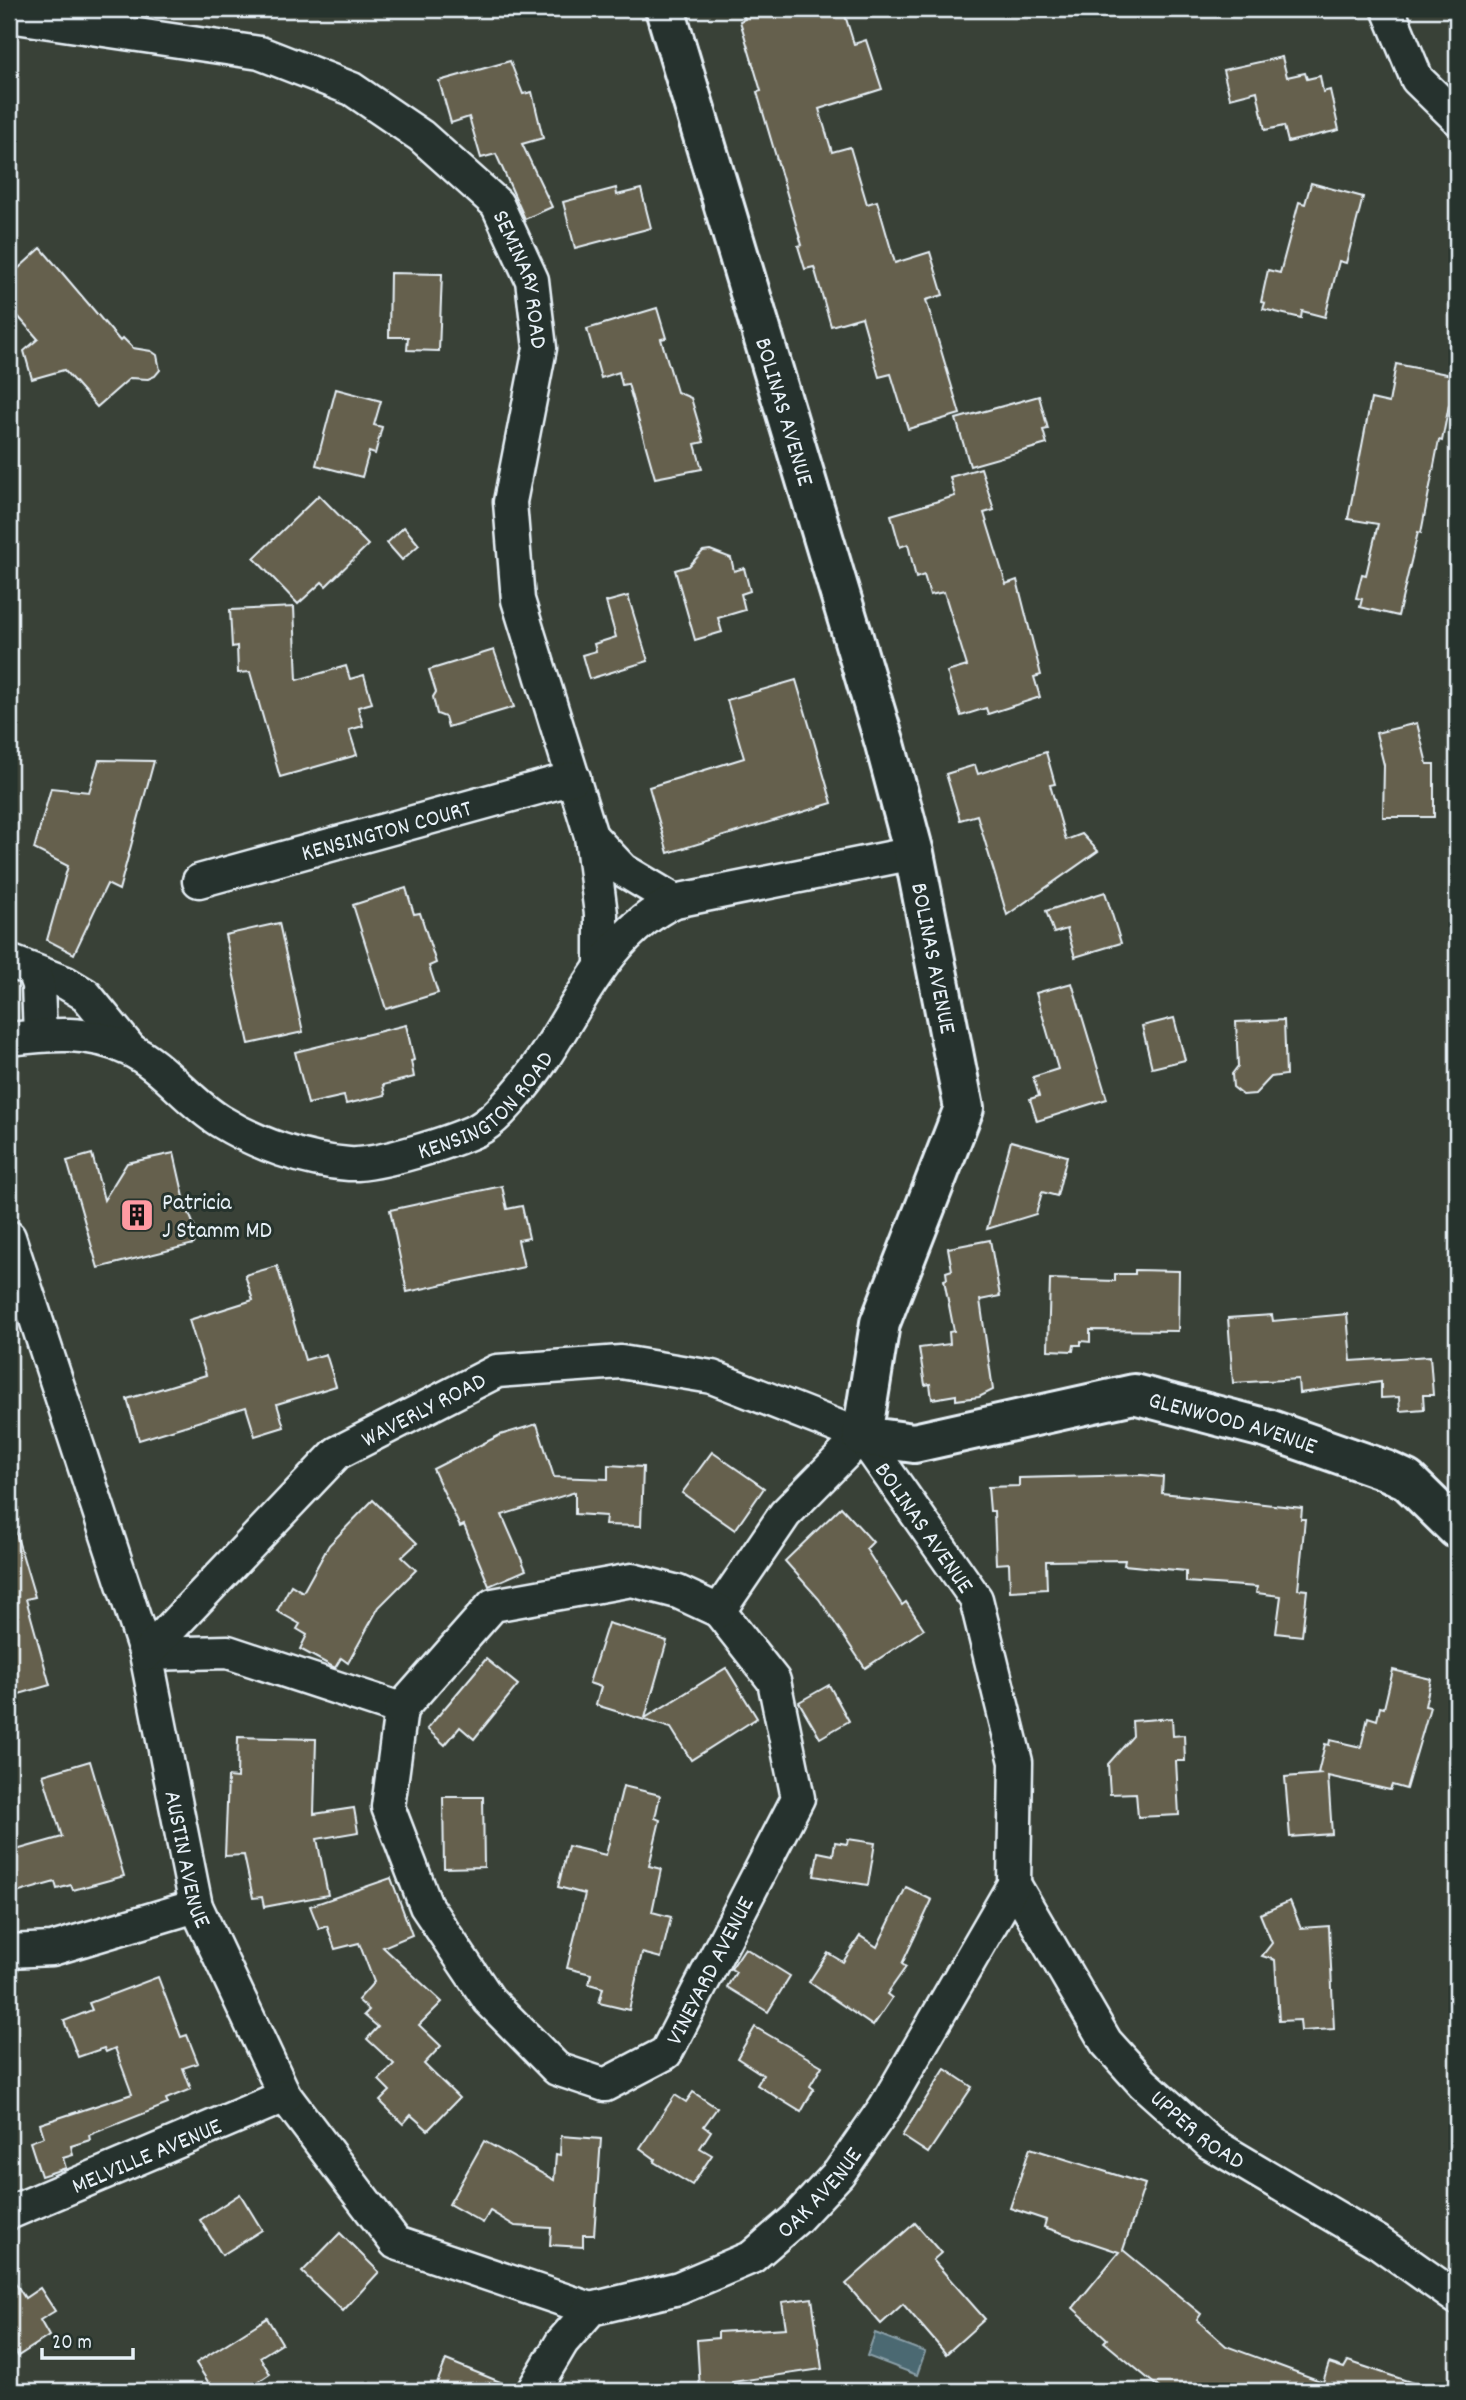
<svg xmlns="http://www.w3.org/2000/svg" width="1466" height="2400" font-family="Dekko,sans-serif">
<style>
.water{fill:#4c6972;stroke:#8a9fa8;stroke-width:2}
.building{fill:#65614e;stroke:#e8f1f8;stroke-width:2}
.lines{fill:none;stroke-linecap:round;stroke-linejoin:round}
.minor-casing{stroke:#e8f1f8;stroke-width:37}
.tertiary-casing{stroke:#e8f1f8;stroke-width:44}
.minor{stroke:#26332d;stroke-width:32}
.tertiary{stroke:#26332d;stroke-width:38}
.labels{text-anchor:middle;stroke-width:6;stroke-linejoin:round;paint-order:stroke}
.street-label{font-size:24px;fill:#e8f1f8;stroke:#26332d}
.poi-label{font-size:24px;fill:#e8f1f8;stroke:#26332d;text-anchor:start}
</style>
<rect width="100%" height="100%" fill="#394137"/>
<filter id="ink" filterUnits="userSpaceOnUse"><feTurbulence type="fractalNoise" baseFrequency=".0143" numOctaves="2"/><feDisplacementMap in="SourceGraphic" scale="14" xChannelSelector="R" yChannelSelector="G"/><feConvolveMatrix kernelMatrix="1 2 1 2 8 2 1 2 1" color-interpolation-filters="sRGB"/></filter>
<g filter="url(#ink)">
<path class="water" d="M875 2333 925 2352 917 2375 867 2356Z"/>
<g class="building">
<path d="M741 9H843L854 44 866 40 882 89 819 109 832 152 850 147 867 204 877 201 895 263 930 252 943 295 926 300 960 414 908 429 891 374 879 377 862 317 831 326 814 267 805 269 798 246 802 245 757 92 761 91 740 21 745 19Z"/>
<path d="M1282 57 1287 77 1305 73 1307 79 1320 76 1323 92 1330 90 1339 130 1288 142 1284 126 1265 130 1257 91 1230 98 1223 70Z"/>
<path d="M510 61 523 94 532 92 543 138 522 144 552 207 525 219 496 154 481 158 469 117 451 123 439 81Z"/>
<path d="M1311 183 1363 197 1346 263 1339 261 1325 317 1302 311 1301 318 1263 309 1265 303 1261 302 1268 270 1280 273 1299 202 1305 204Z"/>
<path d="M616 188 617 195 641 189 651 228 575 248 563 202Z"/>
<path d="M41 248 120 341 123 338 133 348 151 351 157 355 160 370 155 376 148 379 130 378 97 407 64 370 32 379 24 351 38 339 9 306V277Z"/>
<path d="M390 273 442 274 439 351 407 350 408 337H389Z"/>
<path d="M657 308 666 338 661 339 677 392 691 398 704 442 695 444 702 469 655 478 628 384 622 385 619 372 601 378 587 329Z"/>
<path d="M1396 364 1457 376V407L1449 405 1442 441 1439 440 1421 533 1418 532 1398 616 1360 607 1362 599 1356 598 1362 574 1366 575 1378 524 1348 519 1371 399 1389 403Z"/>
<path d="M336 389 381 401 374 425 382 427 375 454 369 452 362 477 316 465Z"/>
<path d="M1039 396 1048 429 1043 430 1047 444 970 466 956 419Z"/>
<path d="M981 468 994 510 984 513 1006 584 1017 580 1041 675 1034 677 1040 697 988 714 986 708 961 716 947 672 967 666 944 592 930 595 924 575 916 578 908 544 900 547 891 515 955 496 950 477Z"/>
<path d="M319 495 368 545 326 586 322 582 298 604 254 558Z"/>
<path d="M404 527 419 545 402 560 387 543Z"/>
<path d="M710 550 731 558 734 571 744 568 750 591 741 594 745 610 718 618 722 632 695 640 675 570 689 566 703 551Z"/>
<path d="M628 596 648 661 589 679 582 655 596 651 594 644 616 637 606 602Z"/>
<path d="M294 607 297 680 346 666 350 679 364 675 372 703 358 707 363 726 349 730 357 755 280 777 250 672 238 673 237 646 232 647 230 610Z"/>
<path d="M494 650 514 707 448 727 445 717 437 714 433 697 436 692 429 670Z"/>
<path d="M796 680 832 803 668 853 649 787 744 758 727 700Z"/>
<path d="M1417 723 1427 764H1434V817H1383L1384 765 1376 733Z"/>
<path d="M1046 752 1055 784 1050 785 1066 840 1082 834 1098 851 1007 915 977 815 960 820 946 774 975 765 978 774Z"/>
<path d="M99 760 154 761 119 890 107 884 74 954 47 940 68 866 34 849 51 788 89 792Z"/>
<path d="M406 888 414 914 420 913 436 963 429 966 438 993 386 1009 353 905Z"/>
<path d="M1105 892 1121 943 1075 957 1067 929 1054 933 1046 911Z"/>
<path d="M279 923 303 1032 249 1044 225 935Z"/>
<path d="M1072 983 1107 1099 1037 1121 1030 1099 1039 1096 1033 1077 1058 1069 1036 993Z"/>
<path d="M1174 1018 1185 1060 1152 1068 1142 1026Z"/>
<path d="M1284 1020 1286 1075 1271 1077 1255 1094 1243 1095 1233 1087 1232 1074 1238 1066 1236 1022Z"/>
<path d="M406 1025 414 1060 411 1061 414 1077 383 1085 385 1095 346 1104 344 1096 308 1104 295 1052Z"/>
<path d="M1011 1141 1067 1156 1057 1196 1042 1192 1036 1214 987 1229Z"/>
<path d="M174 1153 186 1206 198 1235 194 1244 98 1268 67 1161 92 1154 104 1200 127 1163Z"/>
<path d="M502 1186 507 1209 522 1206 529 1238 518 1240 524 1267 407 1292 390 1210Z"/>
<path d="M990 1240 1000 1296 980 1300 993 1390 979 1397 956 1400V1395L932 1399 930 1384 925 1385 919 1348 950 1344 949 1332 954 1331 944 1280 947 1279 946 1272 952 1270 948 1248Z"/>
<path d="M277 1266 305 1360 326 1354 336 1386 277 1404 284 1427 255 1436 246 1407 139 1440 127 1399 206 1375 189 1320 253 1300 245 1275Z"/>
<path d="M1135 1270 1179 1271 1178 1331 1090 1330V1342L1081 1341V1345H1074L1073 1351 1048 1350 1050 1279 1115 1281V1274H1135Z"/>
<path d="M1347 1314 1351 1361 1430 1356 1433 1395H1423L1424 1409 1400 1411 1399 1397 1381 1398V1382L1299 1393 1298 1379 1233 1383 1228 1318 1272 1315 1273 1321Z"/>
<path d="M537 1424 554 1477 608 1479V1465L643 1467 641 1526 605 1525 606 1516 575 1514V1492L502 1515 526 1570 489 1586 464 1525 460 1527 433 1469 500 1435Z"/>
<path d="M712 1452 764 1488 735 1530 682 1493Z"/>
<path d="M1141 1475 1163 1477 1162 1493 1302 1508 1301 1519H1305L1298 1589 1307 1590 1302 1636 1276 1633 1281 1596 1256 1593 1257 1587 1186 1582V1571L1124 1565 1125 1560 1046 1561 1047 1589 1010 1591 1009 1563 996 1564 994 1511H990L988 1487 1019 1486V1478Z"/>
<path d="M373 1500 417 1543 402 1557 416 1570 379 1607 348 1663 341 1658 335 1668 300 1649 307 1635 297 1629 300 1624 277 1611 291 1585 303 1592 329 1545Z"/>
<path d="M841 1507 873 1542 866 1549 902 1605 906 1602 924 1629 865 1668 819 1599 785 1561Z"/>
<path d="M15 1530 35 1597 26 1599 50 1685 9 1697V1531Z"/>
<path d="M608 1623 667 1641 645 1718 726 1668 757 1718 691 1760 671 1728 596 1705 601 1687 589 1683Z"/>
<path d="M486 1659 518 1685 474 1739 460 1727 445 1745 427 1729Z"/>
<path d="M1393 1670 1431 1679 1425 1706 1430 1707 1406 1789 1392 1785 1390 1790 1328 1776 1332 1834 1290 1837 1285 1777 1322 1774 1318 1773 1325 1744 1329 1745 1330 1740 1361 1747 1368 1717 1377 1720 1380 1707 1384 1708Z"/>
<path d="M829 1685 849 1721 820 1738 799 1702Z"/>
<path d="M1172 1718 1173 1736 1184 1735 1185 1761H1176L1179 1815 1138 1817 1136 1793 1110 1794 1108 1764 1133 1736 1132 1721Z"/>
<path d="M238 1737 316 1739 314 1814 354 1808 358 1832 317 1839 328 1895 264 1907 262 1897 253 1898 244 1855 225 1856 228 1777 237 1778Z"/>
<path d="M90 1761 124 1876 73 1890 71 1885 57 1889 55 1882 9 1895V1852L62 1837 43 1775Z"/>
<path d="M623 1786 660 1795 655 1818 660 1820 649 1866 661 1869 652 1912 671 1917 661 1958 642 1953 629 2010 599 2003 603 1988 589 1984 591 1974 567 1968 585 1894 558 1887 568 1846 606 1855Z"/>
<path d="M443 1797H483L484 1867 444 1868Z"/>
<path d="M848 1839 875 1843 868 1885 814 1876 818 1852 833 1855 835 1842 847 1844Z"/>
<path d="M391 1878 412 1935 383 1947 442 2002 419 2025 441 2046 424 2064 459 2098 428 2130 411 2115 403 2124 380 2101 390 2091 379 2080 394 2064 367 2039 378 2027 364 2015 369 2010 358 2000 374 1982 359 1943 335 1949 327 1926 319 1929 310 1906Z"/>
<path d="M906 1887 932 1900 902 1964 906 1967 887 1994 892 1998 873 2026 809 1982 828 1953 843 1962 860 1936 877 1947Z"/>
<path d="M1290 1901 1301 1928 1329 1926 1334 2029 1301 2031 1300 2020 1279 2021 1275 1960 1262 1956 1272 1943 1260 1914Z"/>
<path d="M745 1948 790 1976 768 2012 727 1987 736 1972 731 1969Z"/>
<path d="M158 1977 181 2037 187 2035 198 2063 183 2068 191 2089 166 2099 168 2104 89 2135 90 2140 71 2146 73 2155 63 2158 66 2168 41 2176 30 2142 44 2137 40 2124 132 2094 115 2048 106 2052 104 2048 78 2057 64 2021 92 2010 89 2003Z"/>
<path d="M755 2027 822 2066 810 2086 814 2089 801 2112 757 2085 763 2075 737 2058Z"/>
<path d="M945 2069 972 2087 928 2153 902 2136Z"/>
<path d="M693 2092 717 2108 704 2126 711 2131 700 2148 712 2155 692 2185 654 2162 655 2159 640 2148 675 2095 686 2102Z"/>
<path d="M561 2136 601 2139 594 2235H583V2247L550 2245 551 2228 515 2226 490 2211 483 2223 449 2204 484 2141 554 2180 556 2154 560 2155Z"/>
<path d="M1030 2148 1145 2184 1123 2250 1201 2314 1197 2320 1226 2346 1323 2382 1329 2363 1344 2368 1348 2361 1425 2387 1424 2391H1163L1104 2342 1107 2339 1073 2308 1119 2252 1044 2227 1046 2220 1010 2208Z"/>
<path d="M240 2194 262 2230 222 2255 200 2220Z"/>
<path d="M915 2223 941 2253 933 2260 985 2319 946 2354 903 2304 881 2324 846 2284Z"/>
<path d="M340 2233 379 2272 343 2311 302 2272Z"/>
<path d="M9 2273 25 2298 40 2288 55 2311 40 2320 49 2336 18 2356 9 2340Z"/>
<path d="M812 2298 822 2369 732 2382V2388L700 2390 697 2340 718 2338V2332L786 2328 782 2302Z"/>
<path d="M267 2318 282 2343 260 2357 270 2374 244 2391H214L196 2363Z"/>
<path d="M446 2360 515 2388V2391H434Z"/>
</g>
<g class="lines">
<g class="minor-casing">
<g id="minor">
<path d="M1388 9 1417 79 1457 118"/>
<path id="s1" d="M9 16 260 53 352 89 421 136 497 204 532 280 540 348 510 502 518 600 591 836 601 914V965"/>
<path d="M591 836 623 870 675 901"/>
<path id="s2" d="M199 881 574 778"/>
<path d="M9 961 66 983 86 995 130 1049"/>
<path d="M33 971 38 985 40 1035"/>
<path id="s3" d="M9 1039C50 1034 89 1030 128 1049 163 1065 187 1101 220 1121 257 1144 305 1161 349 1164 377 1166 451 1142 477 1130 493 1122 509 1103 520 1090 573 1027 597 938 675 901L914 853"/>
<path id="s4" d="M9 1237 146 1654 196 1906 285 2096 396 2243 591 2309"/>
<path id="s5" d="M146 1654 228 1652 401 1709 388 1807 426 1906 489 2000 557 2069 605 2085 666 2053 798 1798 774 1681 719 1611 785 1514 862 1436"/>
<path id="s6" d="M146 1654 337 1453 497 1371 621 1362 712 1377 862 1436"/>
<path d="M401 1709 493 1605 632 1580 678 1592 719 1611"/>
<path id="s7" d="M1014 1884 1106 2042 1143 2083 1210 2143 1378 2242 1457 2298"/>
<path d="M9 1951 52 1949 196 1906"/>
<path id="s8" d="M9 2213 285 2096"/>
<path id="s9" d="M533 2391 562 2342 591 2309 679 2288 752 2257 796 2219 839 2173 885 2107 1014 1884 1016 1762 976 1599 862 1436"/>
</g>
</g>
<g class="tertiary-casing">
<g id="tertiary">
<path id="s10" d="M665 9 885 744 914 853 964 1108 880 1323 862 1436 914 1443 1134 1394 1268 1429 1385 1470 1407 1480 1457 1529"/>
</g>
</g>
<use href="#minor" class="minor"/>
<use href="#tertiary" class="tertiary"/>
</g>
</g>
<defs>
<g id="building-square" transform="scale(1.75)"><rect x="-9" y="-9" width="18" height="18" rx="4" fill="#ff9aa2" stroke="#26332d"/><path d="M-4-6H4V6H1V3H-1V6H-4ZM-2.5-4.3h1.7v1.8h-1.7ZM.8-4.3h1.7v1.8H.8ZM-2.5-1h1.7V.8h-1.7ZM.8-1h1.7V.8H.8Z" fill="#111"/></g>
</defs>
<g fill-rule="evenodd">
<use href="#building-square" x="137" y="1215"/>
</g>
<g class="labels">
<g class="street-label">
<text dy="8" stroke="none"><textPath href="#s1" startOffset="618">SEMINARY ROAD</textPath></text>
<text dy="8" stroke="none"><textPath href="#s10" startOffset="420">BOLINAS AVENUE</textPath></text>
<text dy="8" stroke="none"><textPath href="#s2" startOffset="194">KENSINGTON COURT</textPath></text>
<text dy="8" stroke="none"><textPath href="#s10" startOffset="987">BOLINAS AVENUE</textPath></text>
<text dy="8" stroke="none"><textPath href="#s3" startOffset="530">KENSINGTON ROAD</textPath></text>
<text dy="8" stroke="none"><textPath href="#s6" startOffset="374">WAVERLY ROAD</textPath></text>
<text dy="8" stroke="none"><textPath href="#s10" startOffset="1866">GLENWOOD AVENUE</textPath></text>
<text transform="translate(925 1527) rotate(55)" y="8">BOLINAS AVENUE</text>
<text dy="8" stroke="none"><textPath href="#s4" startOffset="648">AUSTIN AVENUE</textPath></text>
<text dy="8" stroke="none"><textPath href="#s5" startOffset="892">VINEYARD AVENUE</textPath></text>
<text dy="8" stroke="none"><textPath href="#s7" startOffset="310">UPPER ROAD</textPath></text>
<text dy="8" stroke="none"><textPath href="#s8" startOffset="149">MELVILLE AVENUE</textPath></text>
<text dy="8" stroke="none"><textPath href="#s9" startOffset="364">OAK AVENUE</textPath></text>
</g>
<g class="poi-label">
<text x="162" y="1209">Patricia<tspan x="162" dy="28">J Stamm MD</tspan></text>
</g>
</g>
<rect width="1466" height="2400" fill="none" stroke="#26332d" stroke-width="35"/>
<rect x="18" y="18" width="1431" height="2365" fill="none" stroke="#e8f1f8" stroke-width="2.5" filter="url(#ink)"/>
<path d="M42 2348v10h91v-10" fill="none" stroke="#e8f1f8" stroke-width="3.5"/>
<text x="52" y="2348" font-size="21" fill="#e8f1f8" stroke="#26332d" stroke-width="5" paint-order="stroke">20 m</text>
</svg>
